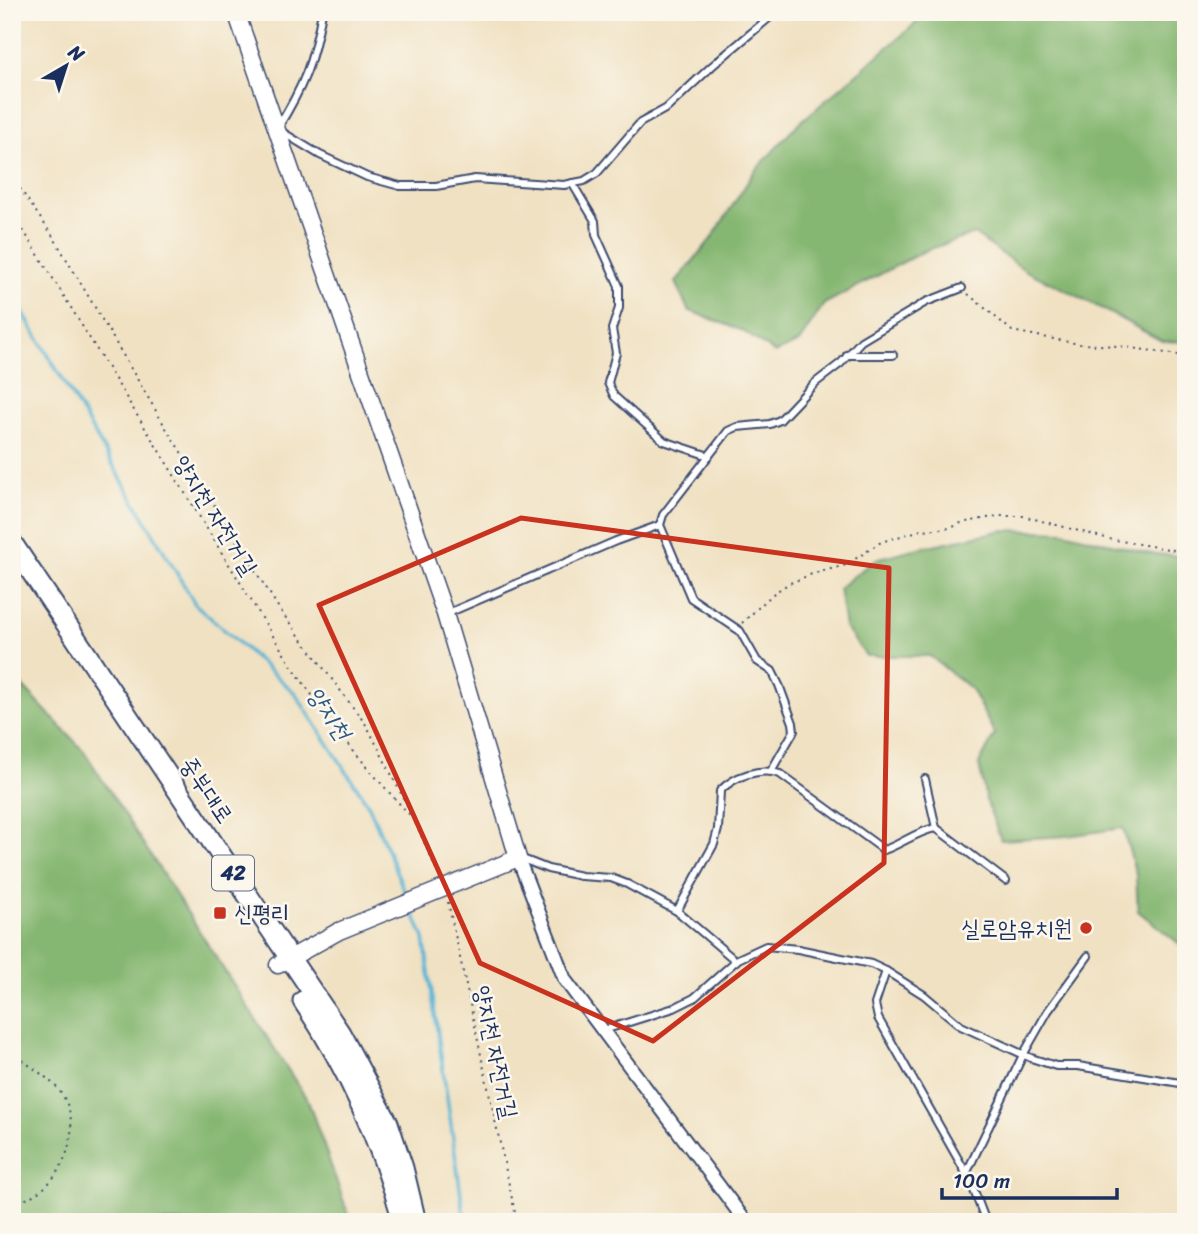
<svg xmlns="http://www.w3.org/2000/svg" width="1198" height="1234" font-family="Sriracha,'Poor Story',sans-serif">
<style>
.forest{fill:#86b772;stroke:#507368;stroke-width:2}
.lines{fill:none;stroke-linecap:round;stroke-linejoin:round}
.stream{stroke:#55b4d4;stroke-width:3.5}
.service-casing{stroke:#3b4a6d;stroke-width:10}
.minor-casing{stroke:#3b4a6d;stroke-width:16}
.tertiary-casing{stroke:#3b4a6d;stroke-width:19}
.primary-casing{stroke:#3b4a6d;stroke-width:23}
.path{stroke:#3b4a6d;stroke-width:2;stroke-dasharray:2 5;stroke-linecap:butt}
.service{stroke:#fff;stroke-width:6}
.minor{stroke:#fff;stroke-width:12}
.tertiary{stroke:#fff;stroke-width:16}
.primary{stroke:#fff;stroke-width:19}
.marked{fill:none;stroke:#c8321e;stroke-width:5;stroke-linejoin:round}
.poi-dot{fill:#c8321e;stroke:#fbf7ec;stroke-width:2.5}
.labels{text-anchor:middle;stroke-width:5;stroke-linejoin:round;paint-order:stroke}
.shield{fill:#fbf7ec;stroke:#5e6b89;stroke-width:2}
.shield-label{font-size:21px;font-weight:bold;fill:#1b2f5e}
.street-label{font-size:23px;fill:#1b2f5e;stroke:#fbf7ec}
.poi-label{font-size:23px;fill:#1b2f5e;stroke:#fbf7ec;text-anchor:start}
.water-label{font-size:24px;font-style:italic;fill:#2c5781;stroke:#fbf7ec}
</style>
<rect width="100%" height="100%" fill="#fbf7ec"/>
<filter id="ink" filterUnits="userSpaceOnUse"><feTurbulence type="fractalNoise" baseFrequency=".0143" numOctaves="2"/><feDisplacementMap in="SourceGraphic" scale="14" xChannelSelector="R" yChannelSelector="G"/><feConvolveMatrix kernelMatrix="1 2 1 2 8 2 1 2 1" color-interpolation-filters="sRGB"/></filter>
<filter id="wash" filterUnits="userSpaceOnUse"><feTurbulence type="fractalNoise" baseFrequency=".00686" numOctaves="4" result="noise"/><feDisplacementMap in="SourceGraphic" scale="28" xChannelSelector="R" yChannelSelector="G"/><feGaussianBlur stdDeviation="1.57" result="paint"/><feColorMatrix in="noise" values="0 0 0 0 0 0 0 0 0 0 0 0 0 0 0 0 0 1.4 0 .05"/><feComposite in="paint" operator="in"/></filter>
<g filter="url(#wash)">
<rect width="100%" height="100%" fill="#f0e1c2"/>
<g class="forest">
<path d="M929 12H1186V342L1162 341 1076 295 1026 271 974 234 924 251 824 304 799 342 775 353 743 331 688 310 676 282 712 238 754 172 796 126Z"/>
<path d="M1004 530 1064 532 1147 553 1186 557V945H1181L1138 911 1136 875 1123 828 1066 836 1001 840 986 800 979 764 995 734 971 689 930 656H866L845 627 839 588 876 559 910 550Z"/>
<path d="M12 675 84 751 308 1101 351 1222H12Z"/>
</g>
<g class="lines">
<g class="stream">
<path d="M12 294 195 604 295 693 369 806 407 897"/>
<path d="M411 907 424 938 465 1222"/>
</g>
</g>
</g>
<g filter="url(#ink)">
<g class="lines">
<g class="service-casing">
<g id="service">
<path d="M322 12C313 62 304 86 277 129L320 155 367 177 400 186H436L475 179 564 185 584 181 597 173 640 123 667 108 712 66 776 12"/>
<path d="M572 183 595 221 596 235 619 286V308L612 329 616 353 608 383 614 396 664 441 709 456"/>
<path d="M847 355H893"/>
<path d="M446 614 616 541 660 525"/>
<path d="M771 771 794 731 793 723 779 685 772 671 757 661 740 631 691 598 660 525 663 515 728 431 737 427 770 424 780 420 815 383 841 363 861 341 926 302 962 288"/>
<path d="M925 779 936 828"/>
<path d="M520 858 548 869 581 876 611 878 627 884 677 911 736 961"/>
<path d="M677 911 714 844 718 829 720 791C734 776 760 767 780 774L884 850C902 844 917 831 936 828L1006 881"/>
<path d="M886 971 875 1004 878 1018 970 1180 986 1222"/>
<path d="M604 1030 674 1008 694 998 738 959 766 946 798 949 871 964 886 971 924 995 961 1026 1031 1058 1056 1066H1078L1186 1084"/>
<path d="M966 1174 1023 1055 1048 1011 1088 956"/>
</g>
</g>
<g class="minor-casing">
<path id="minor" d="M518 858 565 980 746 1222"/>
</g>
<g class="tertiary-casing">
<path id="tertiary" d="M236 12 445 614 518 858 339 931 278 965"/>
</g>
<g class="primary-casing">
<g id="primary">
<path d="M12 543 340 1033 388 1123 403 1168 416 1222"/>
<path d="M303 1001C348 1068 381 1142 403 1221"/>
</g>
</g>
<g class="path">
<path d="M12 177 54 238 166 428 280 610 367 726 414 819 438 874"/>
<path d="M12 212 286 657C323 713 364 767 411 816"/>
<path d="M968 294 1012 331 1079 344 1118 346 1186 356"/>
<path d="M742 623 774 593 788 584 812 574 846 565 881 542 921 530 951 528 961 523 998 516H1023L1109 539 1186 552"/>
<path d="M448 902 517 1222"/>
<path d="M12 1051C26 1065 45 1074 58 1089 82 1118 71 1162 45 1187 36 1195 23 1200 12 1206"/>
</g>
<use href="#service" class="service"/>
<use href="#minor" class="minor"/>
<use href="#tertiary" class="tertiary"/>
<use href="#primary" class="primary"/>
</g>
</g>
<path class="marked" d="M521 518 889 568 884 863 653 1041 480 963 319 605Z"/>
<g class="poi-dot">
<rect x="213" y="906" width="14" height="14" rx="3.5"/>
<circle cx="1086" cy="928" r="7"/>
</g>
<g class="labels">
<rect class="shield" x="212" y="855.5" width="42" height="35" rx="5"/>
<g class="shield-label">
<text x="233" y="880">42</text>
</g>
<g class="street-label">
<text transform="translate(216 515) rotate(58)" y="8">양지천 자전거길</text>
<text transform="translate(207 790) rotate(56)" y="8">중부대로</text>
<text transform="translate(496 1052) rotate(78)" y="8">양지천 자전거길</text>
</g>
<g class="poi-label">
<text x="234" y="921">신평리</text>
<text x="1072" y="936" text-anchor="end">실로암유치원</text>
</g>
<g class="water-label">
<text transform="translate(329 713) rotate(56)" y="8">양지천</text>
</g>
</g>
<rect width="1198" height="1234" fill="none" stroke="#fbf7ec" stroke-width="42"/>
<g transform="translate(66 66) rotate(39)" stroke="#fbf7ec" stroke-width="5" paint-order="stroke">
<path d="M0-5L12 26L0 18L-12 26Z" fill="#1b2f5e"/>
<text y="-10" font-size="19" font-weight="bold" text-anchor="middle" fill="#1b2f5e">N</text>
</g>
<path d="M942 1188v10h175v-10" fill="none" stroke="#1b2f5e" stroke-width="3.5"/>
<text x="953" y="1188" font-size="21" fill="#1b2f5e" stroke="#fbf7ec" stroke-width="5" paint-order="stroke">100 m</text>
</svg>
